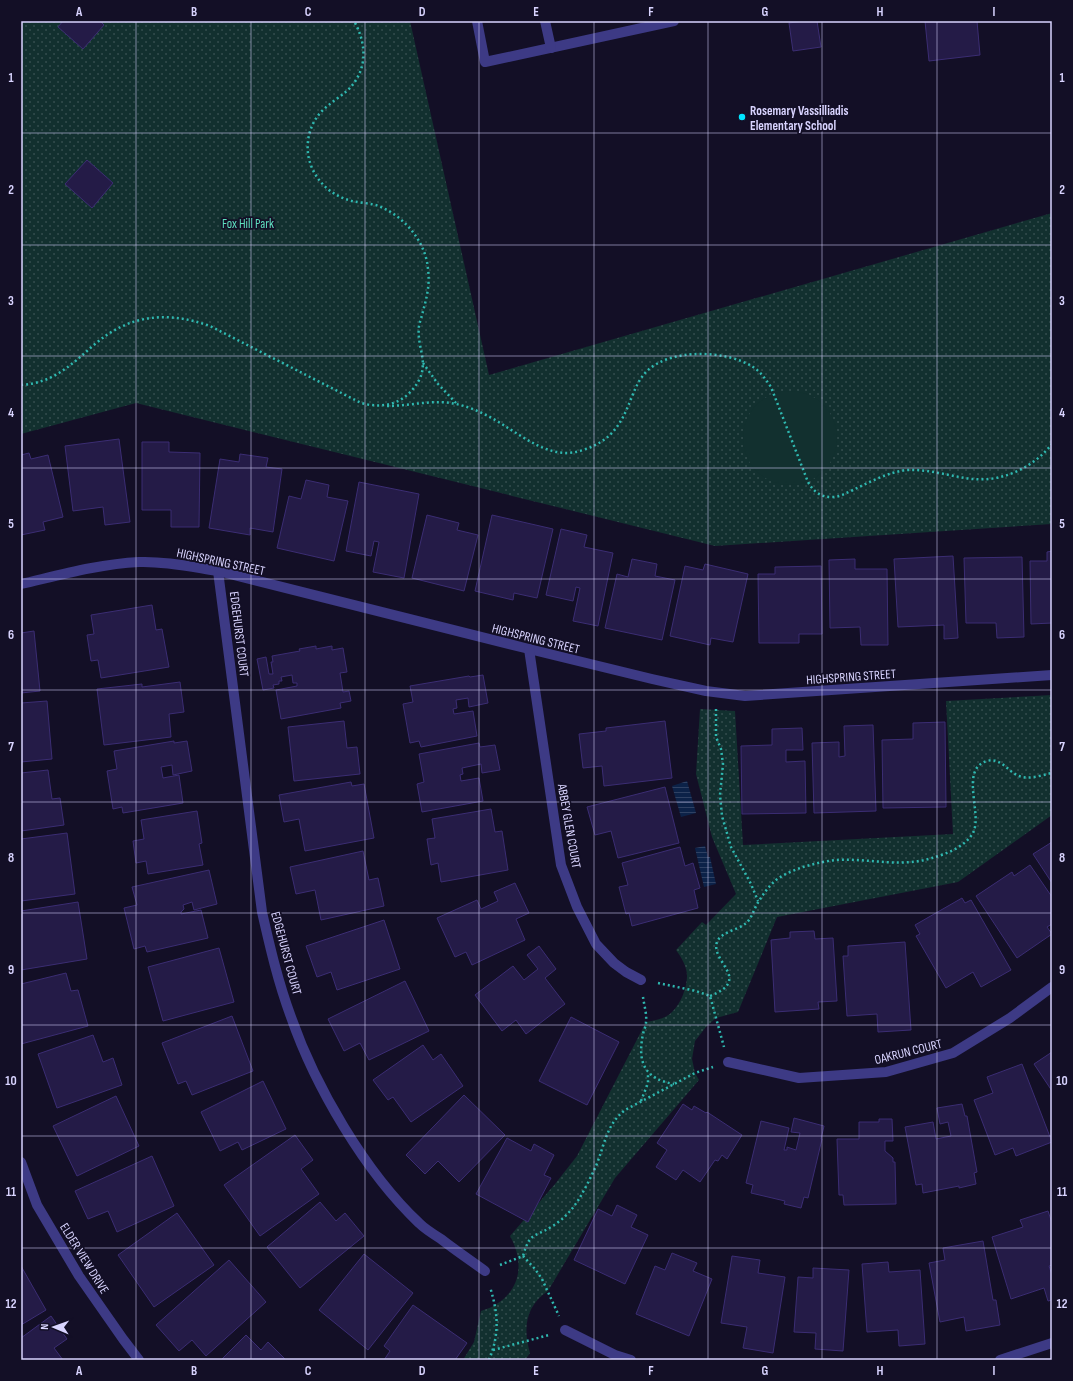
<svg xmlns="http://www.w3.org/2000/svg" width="1073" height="1381" font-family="'Sofia Sans Condensed',sans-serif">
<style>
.grass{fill:url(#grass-dots)}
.garden{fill:#12302f}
.water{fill:url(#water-rules)}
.building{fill:#241b47;stroke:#3b2d73}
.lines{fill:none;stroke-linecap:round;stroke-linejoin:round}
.path{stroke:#2fb8b0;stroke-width:2.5;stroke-dasharray:2 3;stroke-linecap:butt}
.minor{stroke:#3d3a85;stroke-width:10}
.grid{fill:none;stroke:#d9d4ff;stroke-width:1;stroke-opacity:0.55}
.poi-dot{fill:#00e5ff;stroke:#130f26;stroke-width:1.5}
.labels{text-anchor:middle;stroke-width:3.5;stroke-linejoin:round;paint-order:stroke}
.poi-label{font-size:13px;font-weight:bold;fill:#d9d4ff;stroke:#130f26;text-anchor:start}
.park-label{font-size:13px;fill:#5fe0c0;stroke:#130f26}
.street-label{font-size:13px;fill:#d9d4ff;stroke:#130f26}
.neatline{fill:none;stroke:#d9d4ff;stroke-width:1.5}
.grid-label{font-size:13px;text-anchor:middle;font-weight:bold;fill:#d9d4ff}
</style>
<defs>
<pattern id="grass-dots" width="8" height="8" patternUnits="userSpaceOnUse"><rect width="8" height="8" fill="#12302f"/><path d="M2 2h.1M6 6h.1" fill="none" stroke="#344d4e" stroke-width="1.8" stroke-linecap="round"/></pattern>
<pattern id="water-rules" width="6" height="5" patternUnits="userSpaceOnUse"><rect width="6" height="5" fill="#0c2248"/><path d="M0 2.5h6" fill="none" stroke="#2f4163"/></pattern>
</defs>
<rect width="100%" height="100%" fill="#130f26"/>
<g class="grass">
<path d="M21 21H410L489 375 1052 213V524L715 546 136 403 21 434Z"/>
<path d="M1052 695V815L958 882 777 917 738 1012 716 1018 706 1027 695 1041 692 1059 695 1073 699 1080 615 1178 548 1291C525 1306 523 1329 530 1353L525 1360H463L474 1342 481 1311C485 1309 491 1308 495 1305 522 1289 524 1261 510 1236L555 1184 577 1156 646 1022C656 1020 665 1019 672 1012 681 1004 687 987 687 976 687 966 681 957 676 950L702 922 706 925 736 894 712 837 696 774 700 709 735 711 743 845 953 834 946 701Z"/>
</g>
<circle class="garden" cx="790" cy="438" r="47"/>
<g class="water">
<path d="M687 781 696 813 681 817 672 786Z"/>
<path d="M705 846 708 857H710L716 884 704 887 695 848Z"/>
</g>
<g class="building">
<path d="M63 21H100L104 25 83 49 58 27Z"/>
<path d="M803 21H817L821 47 793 51 789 23Z"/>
<path d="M925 21H977L980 55 929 61Z"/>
<path d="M87 160 113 183 92 208 65 184Z"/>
<path d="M119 439 130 522 105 525 103 507 73 511 65 446Z"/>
<path d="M142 442H169V452L200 453 199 527H171V510H142Z"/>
<path d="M29 453 31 459 48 455 63 517 43 522 45 530 21 535V455Z"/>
<path d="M240 454 268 458 266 467 282 469 273 532 250 528V535L209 528 220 459 239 462Z"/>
<path d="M306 480 329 485 327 497 348 501 334 561 277 548 289 496 301 499Z"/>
<path d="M359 482 419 494 404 578 373 572 379 542 374 541 371 556 346 551Z"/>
<path d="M427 515 459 523 457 530 478 535 464 591 412 578Z"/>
<path d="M492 515 553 529 537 598 514 593 513 600 475 591Z"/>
<path d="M561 529 587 535 584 547 613 553 598 626 573 621 580 588 576 587 573 601 546 595Z"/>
<path d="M1052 551V623L1031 624 1030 561H1047V552Z"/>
<path d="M953 556 958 638 944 639V625L898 627 894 559Z"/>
<path d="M1022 557 1024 637 997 638 996 623H966L964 558Z"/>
<path d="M632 559 657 564 655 576 675 580 662 640 605 628 617 574 628 577Z"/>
<path d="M855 559V569H887L888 645H861L860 627 830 628 829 560Z"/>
<path d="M705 564 748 574 733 642 711 638 710 645 670 636 685 566 703 570Z"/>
<path d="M821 566 822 634H799V643H759L758 574H775V567Z"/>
<path d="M152 605 156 630 162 629 169 667 101 678 98 660 91 661 87 635 94 634 91 615Z"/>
<path d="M34 631 40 691 21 693V633Z"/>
<path d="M316 646V649L332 646V650L343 648 347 672 340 673 343 692 349 691 351 701 340 703 341 708 281 719 276 690 297 686V683H293L292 675 281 677 282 681H279V684L273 685 274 688 263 690 257 659 266 657 269 674H273L271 662H273L272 656 300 651 299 649Z"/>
<path d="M483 675 488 703 469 707 468 698 456 700 457 708 453 709 454 714 473 711 477 736 421 747 419 741 410 743 403 704 413 702 410 686 469 676 470 677Z"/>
<path d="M180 682 184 712 169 714 171 737 104 745 97 689 142 684V687Z"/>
<path d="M47 701 52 759 21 762V703Z"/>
<path d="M344 721 347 748 357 747 360 774 294 781 288 727Z"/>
<path d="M665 721 672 778 604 786 602 766 583 768 579 734 606 731V728Z"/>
<path d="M945 722 946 807 883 808 882 740 913 739V723Z"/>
<path d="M873 725 876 811 814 813 812 743 839 742V757L845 756 844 726Z"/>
<path d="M802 728 803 750H786V762L805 761 806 813 742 814 741 746 772 745V729Z"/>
<path d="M174 741V743L187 741 192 771 173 775 172 765 161 767 163 778 179 775 183 803 123 813 122 807 113 809 107 771 117 769 114 751Z"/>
<path d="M479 743 480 747 495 745 500 770 482 773 481 764 462 768 463 774 460 775 461 781 479 778 483 801 422 812 417 784 424 782 419 754Z"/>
<path d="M48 770 52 799 60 798 64 825 21 831V773Z"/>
<path d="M351 782 352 786 364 784 374 838 305 851 299 819 284 822 279 795Z"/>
<path d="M665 787 679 843 618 858 611 831 595 835 587 807Z"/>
<path d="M491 809 495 832 502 831 508 870 441 882 438 863 431 865 427 839 435 838 432 819Z"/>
<path d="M197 811 202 843 199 844 203 865 148 874 146 861 136 863 133 841 144 839 141 820Z"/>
<path d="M67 833 75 894 21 901V839Z"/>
<path d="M1052 842V883L1033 854Z"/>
<path d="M680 847 685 866 693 863 700 888 694 890 698 908 632 926 629 913 626 914 619 887 628 885 622 863Z"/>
<path d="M363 851 369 880 378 878 384 906 321 920 315 890 296 894 290 867Z"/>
<path d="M1030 865 1052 897V924L1047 927 1052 934 1017 958 976 896 1012 872 1014 876Z"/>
<path d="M209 870 217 904 194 910 192 902 183 905 184 909 181 912V914L201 910 208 938 147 952 145 946 134 949 124 908 137 905 132 887Z"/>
<path d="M515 883 529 913 516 919 525 940 472 965 466 952 455 957 437 918 477 900 481 909 498 901 494 892Z"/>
<path d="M962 898 965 903 971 900 1011 970 981 987 973 972 946 988 916 936 920 934 915 925Z"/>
<path d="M78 902 87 959 21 970V911Z"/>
<path d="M384 920 400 969 337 990 331 972 317 977 306 946Z"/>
<path d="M814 931 815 939 833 938 837 1001 818 1002 819 1009 775 1012 771 940 790 938V932Z"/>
<path d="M905 942 911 1030 878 1032 877 1014 847 1016 843 956H848V946Z"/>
<path d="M539 946 556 969 545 978 565 1004 526 1034 516 1020 502 1031 475 995 513 966 524 980 538 969 527 955Z"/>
<path d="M219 948 234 1002 163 1021 148 967Z"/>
<path d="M66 973 71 991 78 990 88 1026 21 1044V984Z"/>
<path d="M405 981 429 1031 369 1060 360 1043 344 1051 328 1019Z"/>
<path d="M232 1016 253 1071 192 1095 186 1081 178 1084 162 1043Z"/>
<path d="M571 1017 619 1042 587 1105 539 1081Z"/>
<path d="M93 1035 103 1062 113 1058 122 1085 57 1108 38 1054Z"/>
<path d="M423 1045 433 1060 441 1054 463 1086 411 1122 393 1097 388 1100 373 1080Z"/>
<path d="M1052 1052V1091L1034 1064Z"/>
<path d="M1022 1064 1052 1142 1016 1156 1013 1148 995 1155 974 1100 993 1093 987 1077Z"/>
<path d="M263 1081 286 1129 242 1150 238 1142 220 1151 201 1112Z"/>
<path d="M464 1095 505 1135 459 1182 438 1161 425 1174 406 1155Z"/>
<path d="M116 1096 139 1146 77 1176 53 1126Z"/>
<path d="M683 1104 692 1110 694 1106 706 1113 707 1112 742 1135 727 1159 722 1155 718 1161 715 1160 700 1182 683 1170 676 1180 656 1167 667 1150 657 1143Z"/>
<path d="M962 1104 965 1116H967L977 1172 974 1173 976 1184 959 1188V1186L923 1193 922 1184 916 1185 905 1127 933 1122 936 1139 951 1136 948 1122 940 1124 937 1108Z"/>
<path d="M794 1118 824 1126 821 1139H822L808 1198 804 1197 801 1208 784 1204 785 1201 751 1193 753 1185 746 1183 761 1121 789 1128 784 1150H787V1147L796 1150 800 1133 791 1132Z"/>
<path d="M879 1119H892L893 1141H885V1151L893 1158V1162H895L896 1204 844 1205 843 1195H839L837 1139H859V1122H879Z"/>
<path d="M295 1135 313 1160 301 1169 319 1194 260 1236 224 1185Z"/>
<path d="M507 1138 531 1151 534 1144 554 1155 544 1175 551 1178 528 1222 476 1194Z"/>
<path d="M152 1156 174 1206 117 1232 108 1211 88 1219 75 1191Z"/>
<path d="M320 1202 336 1221 345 1213 364 1236 300 1288 267 1247Z"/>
<path d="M617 1205 637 1215 631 1227 648 1235 625 1284 574 1260 598 1209 612 1216Z"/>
<path d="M1048 1211 1052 1223V1265L1049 1266 1052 1275V1300L1048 1301 1044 1288 1011 1299 992 1237 1023 1227 1020 1220Z"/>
<path d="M177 1213 214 1265 154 1307 118 1255Z"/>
<path d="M983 1241 993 1300H996L1000 1325 966 1331 964 1317 940 1322 929 1263 945 1260 943 1248Z"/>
<path d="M672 1253 697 1263 693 1271 712 1279 689 1336 636 1314 655 1266 665 1270Z"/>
<path d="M364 1254 413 1293 368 1350 319 1310Z"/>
<path d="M732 1256 760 1260 758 1273 785 1277 773 1353 743 1348 747 1327 721 1323Z"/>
<path d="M229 1260 266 1302 206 1356 192 1340 179 1351 156 1325Z"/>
<path d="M888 1262 889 1272 920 1270 925 1344 899 1346 898 1330 867 1332 862 1264Z"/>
<path d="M21 1266 46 1310 21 1325Z"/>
<path d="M813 1268 849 1270 843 1351 815 1349 816 1333 794 1332 798 1277 813 1278Z"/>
<path d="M413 1305 467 1343 455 1360H384L390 1351 384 1346Z"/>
<path d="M51 1316 67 1339 54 1348 63 1360H21V1338Z"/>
<path d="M246 1335 261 1350 268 1342 285 1359 221 1360Z"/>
</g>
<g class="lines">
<g class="path">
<path d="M423 363 438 384 457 404"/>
<path d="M21 385C54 383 72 364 95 344 130 314 168 311 210 326L361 403C380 408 399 406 413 389 433 365 416 350 419 326 420 321 422 316 423 311 427 297 430 284 428 269 426 243 406 218 381 207 372 203 361 203 352 201 331 196 314 180 309 159 305 142 310 123 322 111 330 103 340 97 348 90 368 70 367 44 354 21"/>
<path d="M387 406C410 406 433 399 456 404 475 408 493 418 508 428 531 442 555 460 583 450 611 441 621 425 631 399 635 389 639 379 647 371 671 348 727 350 753 367 761 372 766 380 771 387L808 482C813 491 821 498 833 497 840 497 846 493 853 490 870 482 888 472 907 470 927 469 946 475 965 478 998 484 1031 470 1052 444"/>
<path d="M716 709V737L721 749 723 764 720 795 722 816 731 847 751 884 758 901"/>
<path d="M658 983 696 991 710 996 724 1047"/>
<path d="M710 996C753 979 710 962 717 942 721 932 737 930 745 924 752 919 754 908 759 901 764 893 769 886 776 880 784 874 794 870 803 867 814 864 825 861 836 860 869 858 900 868 932 858 946 854 965 847 973 833 983 814 959 769 987 761 1001 757 1008 772 1019 776 1029 780 1042 775 1052 773"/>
<path d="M643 997C644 1005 647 1014 646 1022 646 1026 644 1030 643 1034 637 1063 645 1079 674 1084"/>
<path d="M641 1101 648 1083V1073"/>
<path d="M523 1256 535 1269 542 1279 559 1316"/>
<path d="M500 1265 523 1256C530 1232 533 1238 551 1227 563 1220 572 1210 579 1199 585 1189 591 1177 596 1166 605 1144 606 1125 625 1110L695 1073 713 1067"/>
<path d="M493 1350 549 1335"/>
<path d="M489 1360C500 1333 498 1313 490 1287"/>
</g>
<g class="minor">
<path d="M477 21 485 62 674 21"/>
<path d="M545 21 551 48"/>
<path d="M218 571 262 912C270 947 278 982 291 1017 315 1086 365 1172 419 1223 425 1229 433 1234 441 1239 455 1250 470 1260 485 1271"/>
<path d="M21 584C60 575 99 564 139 562 165 561 192 567 218 571L529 649 652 679 706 691 745 696 1052 675"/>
<path d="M529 649 561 865 577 907 596 944 614 963 626 972 641 980"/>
<path d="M728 1062 799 1078 886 1072 953 1053 1010 1018 1052 987"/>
<path d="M21 1162 37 1205 79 1276 123 1339 139 1360"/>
<path d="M565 1330 615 1355 631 1360"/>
<path d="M1000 1360 1052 1343"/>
</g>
</g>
<path class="grid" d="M136 21V1360M251 21V1360M365 21V1360M479 21V1360M594 21V1360M708 21V1360M822 21V1360M937 21V1360M21 133H1052M21 245H1052M21 356H1052M21 468H1052M21 579H1052M21 690H1052M21 802H1052M21 913H1052M21 1025H1052M21 1136H1052M21 1248H1052"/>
<circle class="poi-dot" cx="742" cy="117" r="4"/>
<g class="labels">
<g class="poi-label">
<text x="750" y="115">Rosemary Vassilliadis<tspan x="750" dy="15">Elementary School</tspan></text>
</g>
<g class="park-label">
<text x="248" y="228">Fox Hill Park</text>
</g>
<g class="street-label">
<text transform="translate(221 561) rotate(12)" y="5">HIGHSPRING STREET</text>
<text transform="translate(240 634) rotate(83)" y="5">EDGEHURST COURT</text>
<text transform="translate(536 638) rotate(14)" y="5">HIGHSPRING STREET</text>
<text transform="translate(851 676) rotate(-4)" y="5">HIGHSPRING STREET</text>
<text transform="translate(570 826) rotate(80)" y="5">ABBEY GLEN COURT</text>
<text transform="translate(287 953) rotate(75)" y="5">EDGEHURST COURT</text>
<text transform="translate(908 1051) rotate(-14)" y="5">OAKRUN COURT</text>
<text transform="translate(85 1258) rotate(58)" y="5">ELDER VIEW DRIVE</text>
</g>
</g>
<rect width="1073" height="1381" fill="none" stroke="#130f26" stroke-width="44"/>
<g transform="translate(54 1327) rotate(272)" stroke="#130f26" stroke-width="3" paint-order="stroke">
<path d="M0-3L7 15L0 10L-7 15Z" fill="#d9d4ff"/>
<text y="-6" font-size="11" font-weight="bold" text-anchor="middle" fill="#d9d4ff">N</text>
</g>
<rect x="22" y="22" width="1029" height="1337" class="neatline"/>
<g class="grid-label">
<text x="79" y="16">A</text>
<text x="194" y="16">B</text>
<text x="308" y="16">C</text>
<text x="422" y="16">D</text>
<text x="536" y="16">E</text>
<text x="651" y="16">F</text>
<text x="765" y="16">G</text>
<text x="880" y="16">H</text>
<text x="994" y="16">I</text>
<text x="11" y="82">1</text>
<text x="1062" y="82">1</text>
<text x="11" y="194">2</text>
<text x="1062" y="194">2</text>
<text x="11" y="305">3</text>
<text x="1062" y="305">3</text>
<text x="11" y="417">4</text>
<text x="1062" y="417">4</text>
<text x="11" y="528">5</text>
<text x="1062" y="528">5</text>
<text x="11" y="639">6</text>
<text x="1062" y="639">6</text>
<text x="11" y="751">7</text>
<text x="1062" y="751">7</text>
<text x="11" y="862">8</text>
<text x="1062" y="862">8</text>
<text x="11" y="974">9</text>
<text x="1062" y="974">9</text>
<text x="11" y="1085">10</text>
<text x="1062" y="1085">10</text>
<text x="11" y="1196">11</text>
<text x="1062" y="1196">11</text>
<text x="11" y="1308">12</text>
<text x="1062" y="1308">12</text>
<text x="79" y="1375">A</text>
<text x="194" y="1375">B</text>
<text x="308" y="1375">C</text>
<text x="422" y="1375">D</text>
<text x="536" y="1375">E</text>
<text x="651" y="1375">F</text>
<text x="765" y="1375">G</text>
<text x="880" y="1375">H</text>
<text x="994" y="1375">I</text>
</g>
</svg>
